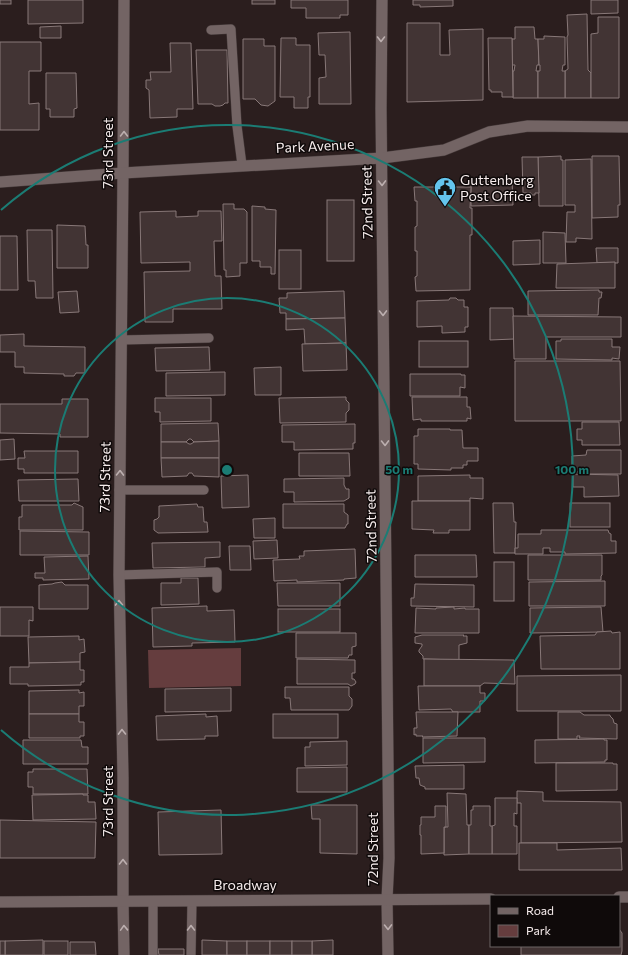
<svg xmlns="http://www.w3.org/2000/svg" width="628" height="955" font-family="Commissioner,sans-serif">
<style>
.green{fill:#653d3e}
.building{fill:#423434;stroke:#887878}
.lines{fill:none;stroke-linecap:round;stroke-linejoin:round}
.service-casing{stroke:#453a3a;stroke-width:10}
.minor-casing{stroke:#453a3a;stroke-width:12}
.tertiary-casing{stroke:#453a3a;stroke-width:12}
.service{stroke:#736464;stroke-width:9}
.minor{stroke:#736464;stroke-width:11}
.tertiary{stroke:#736464;stroke-width:11}
.oneway{stroke:#bcafaf}
.ring{fill:none;stroke:#1b7c74;stroke-width:2}
.labels{text-anchor:middle;stroke-width:3;stroke-linejoin:round;paint-order:stroke}
.street-label{font-size:14px;fill:#f7eded;stroke:#0f0a0a}
.poi-label{font-size:14px;fill:#f7eded;stroke:#0f0a0a;text-anchor:start}
.centre{fill:#1b7c74;stroke:#0f0a0a;stroke-width:2}
.ring-label{font-size:12px;text-anchor:middle;font-weight:bold;fill:#1b7c74;stroke:#0f0a0a;stroke-width:3;stroke-linejoin:round;paint-order:stroke}
</style>
<rect width="100%" height="100%" fill="#2b1e1e"/>
<path class="green" d="M241 648V686L149 688 148 650Z"/>
<g class="building">
<rect x="0" y="0" width="11" height="4"/>
<path d="M28 0H83V23L28 24Z"/>
<rect x="252" y="0" width="23" height="4"/>
<path d="M291 0H348V15H340V18H306V8H291Z"/>
<path d="M413 0H453V6L420 7V5H413Z"/>
<path d="M591 0H618V13L591 14Z"/>
<path d="M587 14 588 70 591 73V98H565V71L568 69 567 37 568 35 567 15Z"/>
<path d="M598 17H619V98H591V34L598 33Z"/>
<path d="M407 23H440V55H450L449 30 483 29V100L407 102Z"/>
<path d="M61 26V38H40V27Z"/>
<path d="M515 27H534L535 39H538L539 65H537L536 71H538V98H513V71H514L515 65H512V39H515Z"/>
<path d="M350 32 351 104H319V78L326 77 325 55H319L318 33Z"/>
<path d="M544 36 565 37V65H563L562 71H565V98H538V71H540V65H539L538 39H544Z"/>
<path d="M281 38H296V45H310V97H308V108H294V97H280Z"/>
<path d="M488 38H512L513 97H502V92H491V90H489Z"/>
<path d="M243 39H264V46H275V101L268 106 261 105 255 99H243Z"/>
<path d="M0 42H41V71H29V104L39 103V130H0Z"/>
<path d="M170 43H191L193 109H177V117L150 118 149 90 146 88V80H151L150 72H171Z"/>
<path d="M196 50H227L228 103H225L223 105 220 106H215L212 104H198Z"/>
<path d="M46 73H76L77 108 74 109V117H50V109H46Z"/>
<path d="M561 156V160H563V206H539L538 157Z"/>
<path d="M592 156H619L620 205H618V217L592 218Z"/>
<path d="M522 157H538L539 193H535V195H531V193H523Z"/>
<path d="M591 159 592 239 576 238V242H566L567 212H575V205H565V160Z"/>
<path d="M512 178 513 205 471 206V184Z"/>
<path d="M414 187H471L470 208H472V235H470V290L416 291 415 277 417 276V251H415V227L417 226V201H415Z"/>
<rect x="327" y="200" width="27" height="61"/>
<path d="M223 204H234V209H244L247 212V263H240V276L226 277V270H224Z"/>
<path d="M252 206 265 207V209L276 210 275 274H271V267H260V261H252Z"/>
<path d="M176 211V217L198 216V211H221L222 241H214L215 276H221L222 309H173V322H145L144 272 190 271V262L141 263 140 212Z"/>
<path d="M57 225 85 226 86 245H88V268H57Z"/>
<path d="M27 230H52L53 298H36L35 281H28Z"/>
<path d="M543 232 565 233 566 263H543Z"/>
<path d="M0 236H17L18 290H0Z"/>
<path d="M540 240V264L513 265V241Z"/>
<path d="M596 248H618V263H597Z"/>
<rect x="279" y="250" width="22" height="39"/>
<path d="M615 262V288H556L557 264Z"/>
<path d="M599 290V292H602L601 298H599L598 315H528V291Z"/>
<path d="M77 291 79 312 60 313 58 292Z"/>
<path d="M344 291 345 318 286 319V313H280L279 298H287V293Z"/>
<path d="M450 298H456L458 300H464V307H468V327H465V332L442 333V326L417 327V301L449 300Z"/>
<path d="M490 308H513L514 339 490 340Z"/>
<path d="M513 316 621 317V337H546V359H514Z"/>
<path d="M345 318 346 343 305 344 304 329 286 330V319Z"/>
<path d="M24 334V346L85 347V373H76L74 376H64V374L24 373V367H15V352H0V335Z"/>
<path d="M561 339H612V347H620L619 359 612 358V360L556 359V341H561Z"/>
<rect x="419" y="341" width="49" height="26"/>
<path d="M346 343 347 370 303 371 302 344Z"/>
<path d="M209 347 210 370 156 371 155 348Z"/>
<path d="M515 361H620L621 421H515Z"/>
<path d="M281 367V395H255L254 368Z"/>
<path d="M225 372V395L166 396V373Z"/>
<path d="M410 374H461V375H465V388L460 387V396H410Z"/>
<path d="M346 397V400L349 403V410L346 413V422L280 423 279 398Z"/>
<path d="M412 397H467V407H470L471 419 467 418V421H421V419L413 420Z"/>
<path d="M155 398H211V421L160 422V412H155Z"/>
<path d="M62 399H88V437H60V434L0 433V404H62Z"/>
<path d="M582 422H619L620 445H582V440H577V429H582Z"/>
<path d="M218 423 219 441 194 442 191 439H189L186 442H161V424Z"/>
<path d="M355 424V443H353V449L294 450V442H282V425Z"/>
<path d="M418 429H450V430H462L463 448H478V461H467V465H463V468H451V470L418 469V464H414V436H418Z"/>
<path d="M14 439 15 459 0 460V440Z"/>
<path d="M219 441V458H161V442H186L189 444H191L194 442Z"/>
<path d="M587 450H621V474H586L587 472H572V456L586 455Z"/>
<path d="M24 451H78V473H24V469H18V458H25Z"/>
<path d="M299 453H349L350 476H299Z"/>
<path d="M161 458H219V477L194 476 192 473H189L187 476 162 477Z"/>
<path d="M573 474 618 475 619 496 584 497V487H573Z"/>
<path d="M248 475 249 507 222 508 221 476Z"/>
<path d="M470 475V478H483V499L470 498V501H418V476Z"/>
<path d="M344 478V485L346 489H349V498L344 501 294 502V492H284V479Z"/>
<path d="M78 479 79 501H19L18 480Z"/>
<path d="M412 501H470V530H449V533H433L434 530 412 529Z"/>
<path d="M74 503 83 507V530H19V517H22V505H72Z"/>
<path d="M493 503H513L514 522H516L515 553H494Z"/>
<rect x="570" y="503" width="40" height="24"/>
<path d="M197 504 198 507H203L204 522H207L208 532 158 533 154 530V520L157 519 159 517V506Z"/>
<path d="M283 504H344V512L348 515V524H347L345 528H283Z"/>
<path d="M275 518V538H254L253 519Z"/>
<path d="M541 530H608L609 533 611 534V541H616V553L565 554V552H550V548H543V554H515V548H518V534H541Z"/>
<path d="M20 531 89 532V555H20Z"/>
<path d="M277 540 278 558 254 559 253 541Z"/>
<path d="M220 542V557L205 558V567L153 568 152 543Z"/>
<path d="M229 546H250L251 570H230Z"/>
<path d="M355 549 356 578 344 579V580L297 582V580L274 581 273 560 300 559 299 556H304V551Z"/>
<path d="M415 555H476L477 577H415Z"/>
<path d="M528 555H602V575L601 576V580H528Z"/>
<path d="M88 556 89 579 43 580V578H35V573H45L44 557Z"/>
<rect x="494" y="562" width="20" height="39"/>
<path d="M181 578H198L199 604 161 605V583H181Z"/>
<path d="M605 581V606H529V582Z"/>
<path d="M62 582 65 585H88V609H39V585L52 584 55 583Z"/>
<path d="M277 583H340V606H278Z"/>
<path d="M415 584 474 585V607L411 606V598H414Z"/>
<path d="M207 606V611L234 610 235 642 192 643V646L153 647 152 608Z"/>
<path d="M0 607H33V621L29 620V636H0Z"/>
<path d="M454 607V609L465 608V609H479V633H415L416 608 436 609V608Z"/>
<path d="M601 607 603 632 530 633V608Z"/>
<rect x="278" y="609" width="62" height="23"/>
<path d="M611 631 612 633 620 632V669H541L540 636 595 635 597 632Z"/>
<path d="M296 633H356V646L352 647V655H349L348 658H296Z"/>
<path d="M422 635H464L463 636H467V643L459 645V660L423 659V656L419 652V650L422 646V644L415 643V637Z"/>
<path d="M79 636V640L84 639 85 652 80 653V662L29 663 28 637Z"/>
<path d="M297 659 355 660V673H352V679H354L356 682 355 684 351 686 348 684H297Z"/>
<path d="M424 659 514 660 515 684 484 683 480 686H424Z"/>
<path d="M80 662V670H84V682H81V685L28 686V684H10V667H29V663Z"/>
<path d="M621 675V711H517V676Z"/>
<path d="M418 686H480V693H485V701H480V712H453L451 709 419 710Z"/>
<path d="M285 687H349V696L352 699V706L349 710H291L290 698H285Z"/>
<path d="M231 688V711L165 712V689Z"/>
<path d="M79 690V693L84 692V706H79V714H29V691Z"/>
<path d="M416 712H458L457 736 422 737 423 736H416V734L414 735V728H417Z"/>
<path d="M558 712H580L584 715H610V716L613 719 614 723 617 724V739L579 738 580 736H577V739H558Z"/>
<path d="M29 714H79V722H84V736H80V738H29Z"/>
<path d="M206 714V717L217 716 218 736H205V739L157 740 156 716Z"/>
<rect x="273" y="714" width="65" height="24"/>
<path d="M423 738H485V762L423 763Z"/>
<path d="M604 739V740H607V760H605V762L535 763V740Z"/>
<path d="M23 740H81L82 747H88V764H23Z"/>
<path d="M347 741V765L305 766V747H310V742Z"/>
<path d="M556 763H613V764H617V790L556 791Z"/>
<path d="M464 765V789H425V787L420 785 419 778H416L415 766Z"/>
<path d="M347 767V792H297V768Z"/>
<path d="M33 769H87L88 794H33V787H28V772H33Z"/>
<path d="M517 791 543 792V801L621 802 622 842 521 843V803H517Z"/>
<path d="M447 793 466 794 467 825H469V854L444 855V827H448Z"/>
<path d="M83 794V795H88V802H95L96 819 33 820 32 795Z"/>
<path d="M495 798H517V814L514 813V826H517V854H492V826L495 825Z"/>
<path d="M311 805H357V854L320 853V819H312Z"/>
<path d="M435 806H446V827H444V853L421 854V835H420V825H421V817H435Z"/>
<path d="M473 806H490V826H492V854H469V825H471V810H473Z"/>
<path d="M221 810 222 854 159 855 158 812Z"/>
<path d="M0 820 96 822 95 858H0Z"/>
<path d="M519 843H557V850L621 848 622 870H519Z"/>
<path d="M619 929 622 933V951L621 955H521V946H619Z"/>
<path d="M43 940V955H5V941Z"/>
<path d="M202 940 227 941V955H202Z"/>
<path d="M333 940V955H312V941Z"/>
<rect x="0" y="941" width="5" height="14"/>
<rect x="44" y="941" width="24" height="14"/>
<rect x="227" y="941" width="20" height="14"/>
<rect x="247" y="941" width="23" height="14"/>
<rect x="270" y="941" width="22" height="14"/>
<rect x="292" y="941" width="20" height="14"/>
<path d="M70 942H95L96 955H70Z"/>
<path d="M158 949H184V955H159Z"/>
</g>
<g class="lines">
<g class="service-casing">
<g id="service">
<path d="M211 30 231 29 237 126 242 165"/>
<path d="M121 340 209 338"/>
<path d="M119 490H204"/>
<path d="M119 575 217 572V588"/>
<path d="M153 901V955"/>
<path d="M191 955 192 901"/>
</g>
</g>
<g class="minor-casing">
<g id="minor">
<path d="M124 0 123 173 119 575 123 777V901L124 955"/>
<path d="M382 0 381 109 389 858 387 899 388 955"/>
</g>
</g>
<g class="tertiary-casing">
<g id="tertiary">
<path d="M0 182 123 173 382 158 444 150 489 132 528 126 628 127"/>
<path d="M619 897H628"/>
<path d="M0 902 491 899"/>
</g>
</g>
<use href="#service" class="service"/>
<use href="#minor" class="minor"/>
<use href="#tertiary" class="tertiary"/>
</g>
<defs><path id="oneway-chevron" d="M-2-3.5L2.5 0L-2 3.5" fill="none" stroke-width="1.6" stroke-linecap="round" stroke-linejoin="round"/></defs>
<g class="oneway">
<use href="#oneway-chevron" transform="translate(381 39) rotate(90)"/>
<use href="#oneway-chevron" transform="translate(124 134) rotate(-90)"/>
<use href="#oneway-chevron" transform="translate(382 183) rotate(89)"/>
<use href="#oneway-chevron" transform="translate(383 313) rotate(89)"/>
<use href="#oneway-chevron" transform="translate(385 443) rotate(89)"/>
<use href="#oneway-chevron" transform="translate(120 473) rotate(-89)"/>
<use href="#oneway-chevron" transform="translate(119 603) rotate(-91)"/>
<use href="#oneway-chevron" transform="translate(122 732) rotate(-91)"/>
<use href="#oneway-chevron" transform="translate(123 862) rotate(-90)"/>
<use href="#oneway-chevron" transform="translate(388 927) rotate(89)"/>
<use href="#oneway-chevron" transform="translate(124 928) rotate(-92)"/>
<use href="#oneway-chevron" transform="translate(191 928) rotate(-90)"/>
</g>
<g class="ring">
<circle cx="227" cy="470" r="172"/>
<path d="M1 210A345 345 0 1 1 1 730"/>
</g>
<defs>
<g id="civic-pin" transform="scale(1.15)"><path d="M0 17L-7.5 6A9.5 9.5 0 1 1 7.5 6Z" fill="#64c5ee" stroke="#0f0a0a"/><path d="M-.6-6.5H3V-4.5H.6V-3L4-1V1h2V6H-6V1h2V-1L-.6-3ZM-1.2 2.5V6h2.4V2.5Z" fill="#111"/></g>
</defs>
<g fill-rule="evenodd">
<use href="#civic-pin" x="445" y="188"/>
</g>
<g class="labels">
<g class="street-label">
<text transform="translate(315 146) rotate(-3)" y="5">Park Avenue</text>
<text transform="translate(108 153) rotate(-90)" y="5">73rd Street</text>
<text transform="translate(367 202) rotate(-91)" y="5">72nd Street</text>
<text transform="translate(105 477) rotate(-89)" y="5">73rd Street</text>
<text transform="translate(371 526) rotate(-91)" y="5">72nd Street</text>
<text transform="translate(108 801) rotate(-90)" y="5">73rd Street</text>
<text transform="translate(373 849) rotate(-90)" y="5">72nd Street</text>
<text x="245" y="890">Broadway</text>
</g>
<g class="poi-label">
<text x="460" y="185">Guttenberg<tspan x="460" dy="16">Post Office</tspan></text>
</g>
</g>
<circle cx="227" cy="470" r="6" class="centre"/>
<g class="ring-label">
<text x="399" y="474">50 m</text>
<text x="572" y="474">100 m</text>
</g>
<rect x="490" y="895" width="130" height="52" fill="#0f0a0a" stroke="#6c6565"/>
<rect x="498" y="908" width="20" height="6" fill="#736464" stroke="#6c6565"/>
<text x="526" y="915" font-size="12" fill="#f7eded">Road</text>
<rect x="498" y="925" width="20" height="12" fill="#653d3e" stroke="#6c6565"/>
<text x="526" y="935" font-size="12" fill="#f7eded">Park</text>
</svg>
